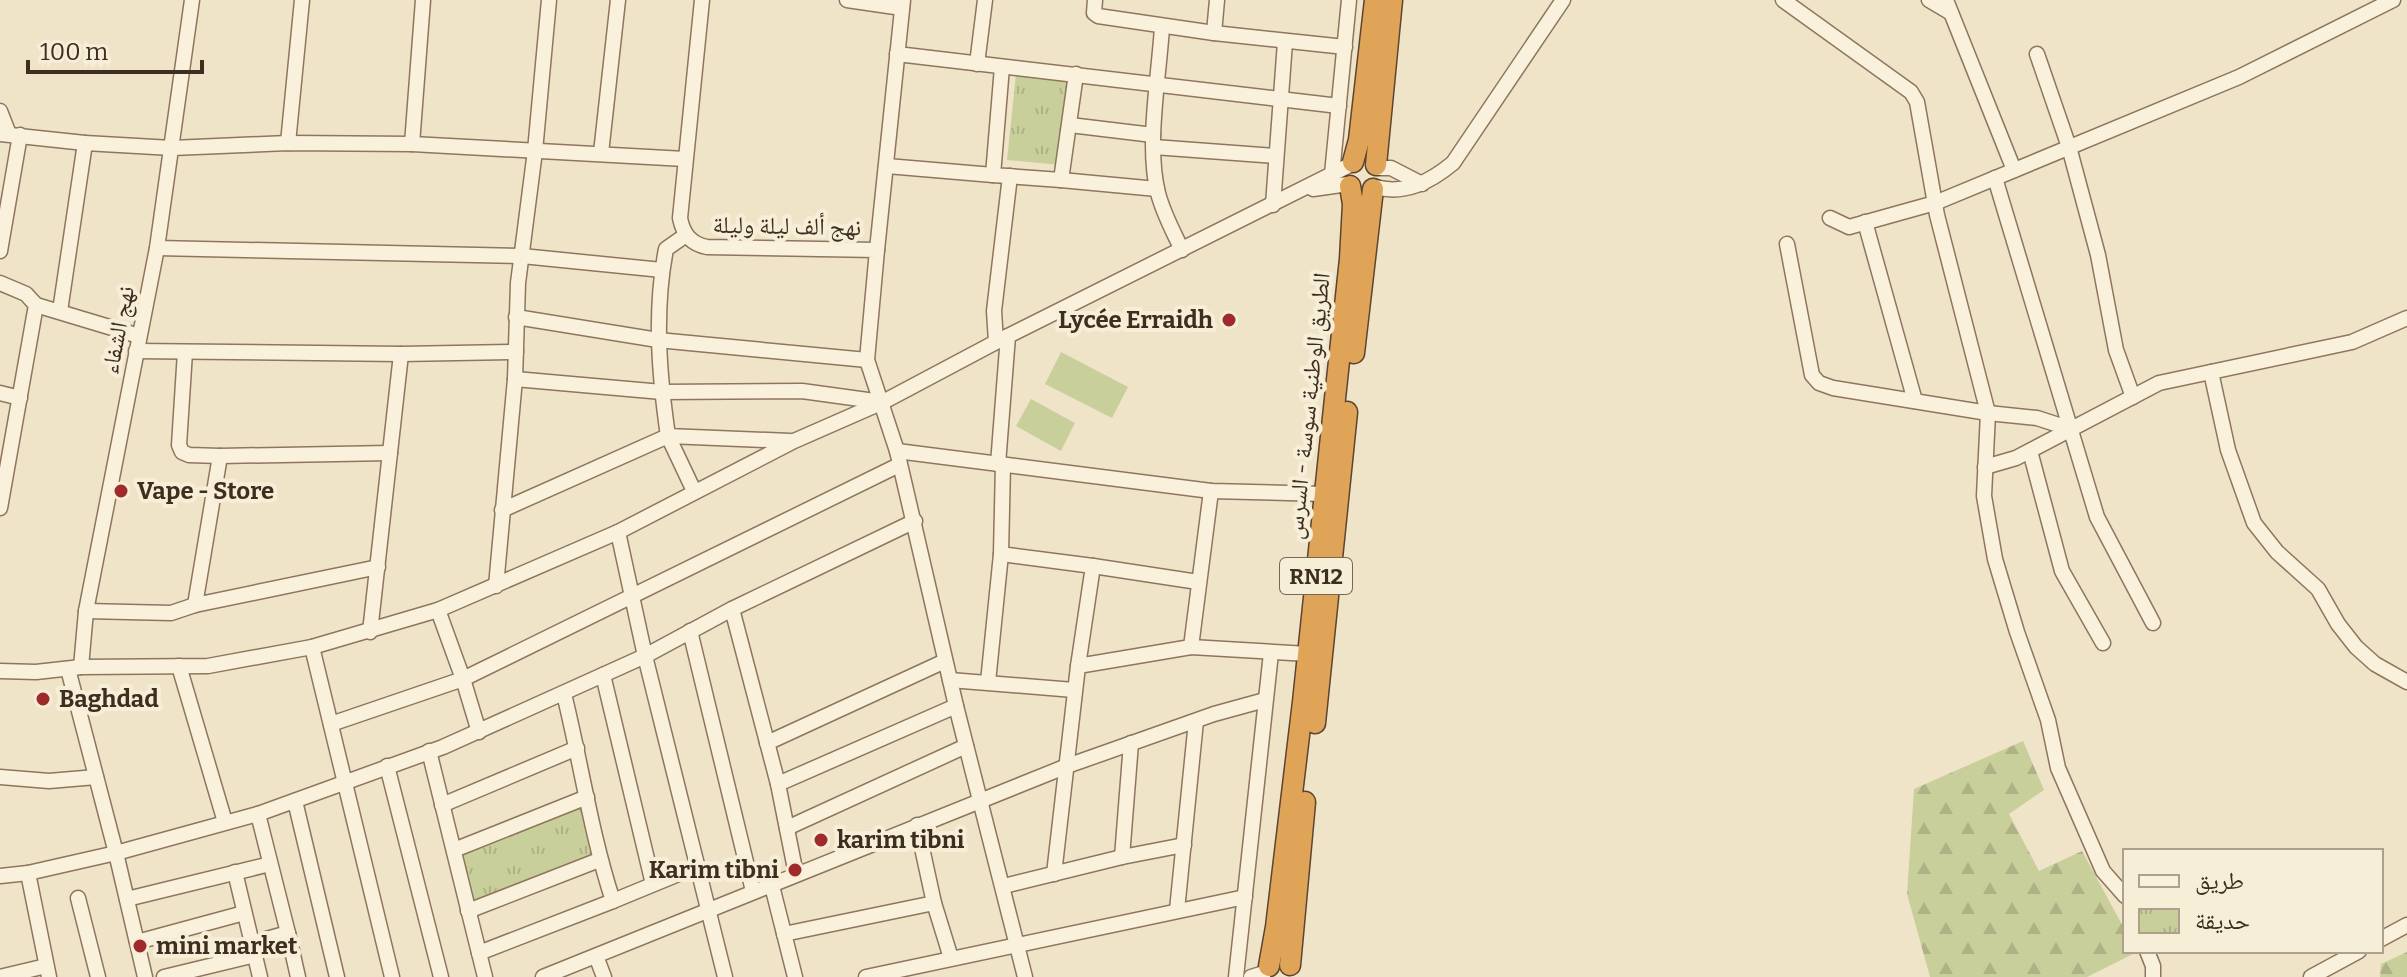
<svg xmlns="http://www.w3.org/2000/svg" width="2407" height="977" font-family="Bitter,'Noto Naskh Arabic',serif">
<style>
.green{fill:#c9cf9b}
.forest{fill:url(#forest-firs)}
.park{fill:url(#park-tufts)}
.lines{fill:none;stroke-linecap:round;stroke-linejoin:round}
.minor-casing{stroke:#8d765c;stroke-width:17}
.highway-casing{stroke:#5b4430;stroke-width:23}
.minor{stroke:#faf1dc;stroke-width:14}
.highway{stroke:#e0a458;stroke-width:20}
.poi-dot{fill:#9e2a2b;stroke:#f7eed8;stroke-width:3}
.labels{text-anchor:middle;stroke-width:8;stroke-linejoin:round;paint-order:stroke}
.shield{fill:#f7eed8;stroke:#756857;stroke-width:2}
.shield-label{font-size:22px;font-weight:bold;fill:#3d2e20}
.street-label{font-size:24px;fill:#3d2e20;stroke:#f7eed8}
.poi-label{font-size:24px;font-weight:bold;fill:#3d2e20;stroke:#f7eed8;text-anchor:start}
</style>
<defs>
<pattern id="forest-firs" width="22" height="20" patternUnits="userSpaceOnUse" patternTransform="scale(2)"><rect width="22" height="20" fill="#c9cf9b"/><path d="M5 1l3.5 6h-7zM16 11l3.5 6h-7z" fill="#aeb285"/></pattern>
<pattern id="park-tufts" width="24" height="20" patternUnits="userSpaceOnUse" patternTransform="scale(2)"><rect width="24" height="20" fill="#c9cf9b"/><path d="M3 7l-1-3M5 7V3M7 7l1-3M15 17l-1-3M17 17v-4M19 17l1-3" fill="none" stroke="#aeb285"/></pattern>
</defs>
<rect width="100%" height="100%" fill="#f0e4c8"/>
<g class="green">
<path d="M1061 352 1128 387 1112 418 1045 384Z"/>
<path d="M1031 399 1075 423 1061 451 1016 426Z"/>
</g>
<g class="forest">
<path d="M2023 741 2044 790 2009 814 2039 871 2082 851 2125 930V951L2137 952 2087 977H1930L1907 894 1914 789Z"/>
<path d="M2407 952V977H2380L2381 964Z"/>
</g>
<g class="park">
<path d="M1016 74 1068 79 1060 165 1007 160Z"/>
<path d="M577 805 584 807 593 854 476 901 471 899 460 855Z"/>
</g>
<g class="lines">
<g class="minor-casing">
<g id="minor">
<path d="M702 0 680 218C683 234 691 244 707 247L877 250 867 360 897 451 956 706 1025 977"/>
<path d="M847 0 902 8"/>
<path d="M1095 0 1094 13 1098 16 1214 33"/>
<path d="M1217 0 1214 33 1345 47"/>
<path d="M1783 0 1911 92 1917 102 1937 215 1988 413 1984 496 1995 559 2017 632 2048 720 2058 768 2103 871 2125 896"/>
<path d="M1929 0 1951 13"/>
<path d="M1946 0 2014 170"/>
<path d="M1162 27C1159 76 1146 146 1158 193 1163 213 1173 231 1182 250"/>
<path d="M897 54 1339 106"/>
<path d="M2037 54 2069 147 2098 255 2116 350 2133 397"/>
<path d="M977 64 985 0"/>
<path d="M1002 67 993 175 1061 180 1076 74"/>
<path d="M0 111 9 134"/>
<path d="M1070 125 1153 135"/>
<path d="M0 134 85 143 172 148 288 143 412 144 685 159"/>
<path d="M288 143 302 0"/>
<path d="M412 144 423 0"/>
<path d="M1154 147 1276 156"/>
<path d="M601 153 618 0"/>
<path d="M887 166 993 175"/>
<path d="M1378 168H1391L1422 184"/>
<path d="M1332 174 1349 0"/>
<path d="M1995 178 2097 517 2153 623"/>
<path d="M1061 180 1157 189"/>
<path d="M1375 187C1405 195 1430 182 1453 163L1563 0"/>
<path d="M1313 189 1348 184"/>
<path d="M1273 205 1285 42"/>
<path d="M1830 218 1849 227 1935 203 2239 77 2393 0"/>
<path d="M1865 222 1915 401"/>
<path d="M686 235 666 249C654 311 659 374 668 436L790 441"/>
<path d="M1787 244 1812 375 1819 383 1833 388 1988 413 2037 418 2071 429"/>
<path d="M157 248 522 256 662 270"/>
<path d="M877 250 903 0"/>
<path d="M0 251 20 135"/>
<path d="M0 283 26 294 36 305 0 508"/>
<path d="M36 305 139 336"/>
<path d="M60 311 85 143"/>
<path d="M516 317 658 340 867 360"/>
<path d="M996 342 994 311 1010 176"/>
<path d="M136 351 401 354 516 352"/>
<path d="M185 352 179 445 182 452 189 455 220 456 390 453"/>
<path d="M2211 372 2228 450 2254 523 2277 552 2318 589 2338 624 2356 647 2375 664 2407 682"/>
<path d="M515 379 662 392 802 391 882 402"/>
<path d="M0 393 20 398"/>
<path d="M897 451 1211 491 1324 494"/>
<path d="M2030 451 2062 571 2103 643"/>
<path d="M998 464 1008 336"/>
<path d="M1003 464 1001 554 1093 566 1078 666"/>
<path d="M1985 467 2016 458 2159 383 2352 342 2407 318"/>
<path d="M502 510 668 436 694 491"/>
<path d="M618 532 645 656 725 977"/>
<path d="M1093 566 1198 582"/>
<path d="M496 586 515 379 518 283 535 151 549 0"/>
<path d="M195 605 220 456"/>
<path d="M732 609 778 784 796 874"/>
<path d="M438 610 463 679 479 732"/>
<path d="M86 611 171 613 195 605 378 567"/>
<path d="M690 631 753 891"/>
<path d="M370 632 401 354"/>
<path d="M312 647 392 977"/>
<path d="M1191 647 1211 491"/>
<path d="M179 666 225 822"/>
<path d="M81 667 86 611 157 248 192 0"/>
<path d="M68 669 116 853 145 977"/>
<path d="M0 671 36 672 81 667 208 666 312 647 438 610 618 532 794 441 883 402 996 342 1350 165"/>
<path d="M603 675 653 884"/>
<path d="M950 680 1074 690"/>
<path d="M988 682 1001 554"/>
<path d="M331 724 463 679 899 465"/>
<path d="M767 743 945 661"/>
<path d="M429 751 479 953 613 901C591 834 581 763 564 694"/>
<path d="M387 766 441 977"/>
<path d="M0 777 49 781 96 777"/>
<path d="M778 784 956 706"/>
<path d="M295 801 337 977"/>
<path d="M442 805 577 748"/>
<path d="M917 825 934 903 951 958"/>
<path d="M787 828 966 746"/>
<path d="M454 850 587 797"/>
<path d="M1122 857 1131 743"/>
<path d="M235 872 260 977"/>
<path d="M28 873 49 977"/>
<path d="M1054 874 1078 666 1191 647 1308 654"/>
<path d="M0 876 28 873 116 853 258 814 443 747 645 656 732 609 915 521"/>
<path d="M772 886 795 977"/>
<path d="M1004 886 1122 857 1184 845"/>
<path d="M78 898 98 977"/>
<path d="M127 899 270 864"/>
<path d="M613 901 698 866"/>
<path d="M1177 910 1196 721"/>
<path d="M468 911 599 860"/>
<path d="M288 933 298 977"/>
<path d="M784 934 934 903"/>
<path d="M2381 939 2407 925"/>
<path d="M137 942 244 913"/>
<path d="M252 943 288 933 258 814"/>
<path d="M2147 951 2153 966V977"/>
<path d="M479 953 485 977"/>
<path d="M596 956 604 977"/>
<path d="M0 977 46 966"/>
<path d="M164 977 255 955"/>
<path d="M543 977 1067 766 1214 714 1265 700"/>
<path d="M866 977 1245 897"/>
<path d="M1236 977 1271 653"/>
<path d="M1251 977 1264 973"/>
<path d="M2311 977 2359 951"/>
</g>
</g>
<g class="highway-casing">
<g id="highway">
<path d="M1353 162 1359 140 1375 0"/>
<path d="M1376 165 1392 0"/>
<path d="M1354 353 1373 189"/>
<path d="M1315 723 1347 412"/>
<path d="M1290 965 1305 802"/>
<path d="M1269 966 1276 927 1303 702 1336 389 1350 259 1353 204 1350 186"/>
</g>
</g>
<use href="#minor" class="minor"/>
<use href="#highway" class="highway"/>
</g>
<g class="poi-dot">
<circle cx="1229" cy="320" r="8"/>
<circle cx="121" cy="491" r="8"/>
<circle cx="43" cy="699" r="8"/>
<circle cx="821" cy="840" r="8"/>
<circle cx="795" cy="870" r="8"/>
<circle cx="140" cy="946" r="8"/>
</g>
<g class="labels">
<rect class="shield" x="1280" y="558" width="72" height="36" rx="6"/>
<g class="shield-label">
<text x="1316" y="584">RN12</text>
</g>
<g class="street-label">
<text transform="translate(787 226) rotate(1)" y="8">نهج ألف ليلة وليلة</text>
<text transform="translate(118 330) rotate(-79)" y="8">نهج الشفاء</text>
<text transform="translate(1308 406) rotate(-84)" y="8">الطريق الوطنية سوسة - السرس</text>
</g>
<g class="poi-label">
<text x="1213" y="328" text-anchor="end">Lycée Erraidh</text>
<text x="137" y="499">Vape - Store</text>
<text x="59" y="707">Baghdad</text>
<text x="837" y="848">karim tibni</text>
<text x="779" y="878" text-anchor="end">Karim tibni</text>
<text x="156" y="954">mini market</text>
</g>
</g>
<rect x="2123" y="849" width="260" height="104" fill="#f7eed8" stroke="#ada18e" stroke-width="2"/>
<rect x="2139" y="875" width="40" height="12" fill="#faf1dc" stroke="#ada18e" stroke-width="2"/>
<text x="2195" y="889" font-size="24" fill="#3d2e20">طريق</text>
<rect x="2139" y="909" width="40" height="24" fill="url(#park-tufts)" stroke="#ada18e" stroke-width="2"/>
<text x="2195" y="929" font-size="24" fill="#3d2e20">حديقة</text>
<path d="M28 60v12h174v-12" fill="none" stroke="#3d2e20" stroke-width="4"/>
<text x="40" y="60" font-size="24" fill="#3d2e20" stroke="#f7eed8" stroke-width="6" paint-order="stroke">100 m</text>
</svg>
